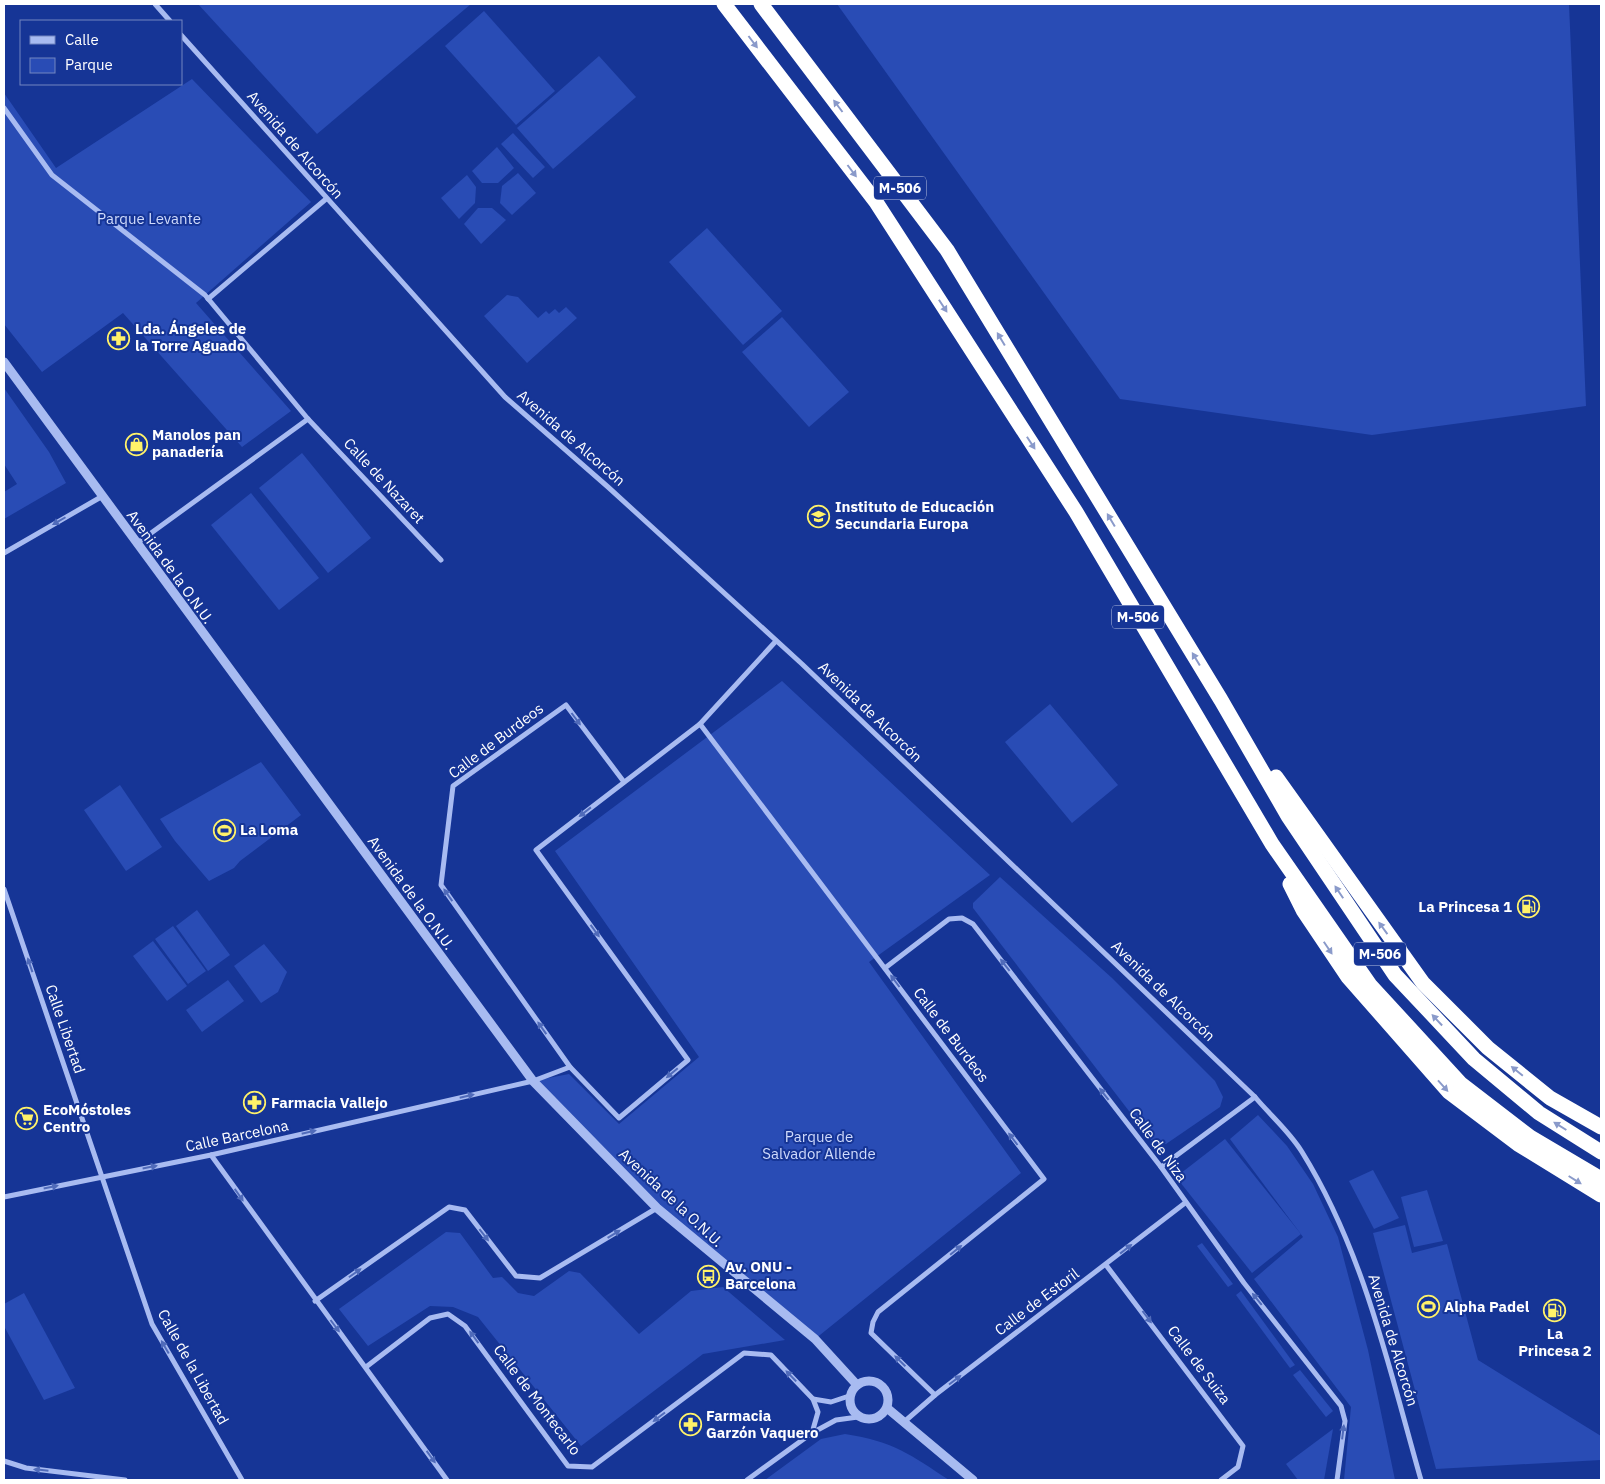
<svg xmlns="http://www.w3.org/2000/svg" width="1605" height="1484" font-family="'IBM Plex Sans',sans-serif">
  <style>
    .green { fill: #294cb5 }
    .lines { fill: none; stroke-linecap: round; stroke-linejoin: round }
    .minor { stroke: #a8bbf1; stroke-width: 5 }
    .tertiary { stroke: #a8bbf1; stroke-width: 9 }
    .motorway { stroke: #fff; stroke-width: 15 }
    .oneway { fill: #8a9aca }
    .oneway2 { fill: #506bba }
    .labels { text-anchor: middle; stroke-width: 4; stroke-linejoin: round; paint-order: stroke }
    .shield { fill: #163596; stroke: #b9c2e0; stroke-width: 1 }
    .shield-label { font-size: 14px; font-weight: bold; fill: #fff }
    .street-label { font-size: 15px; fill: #fff; stroke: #163596 }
    .park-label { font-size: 15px; fill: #d0dbfc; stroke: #163596 }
    .poi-label { font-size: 15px; font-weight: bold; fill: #fff; stroke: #163596; text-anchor: start }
  </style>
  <rect width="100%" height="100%" fill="#163596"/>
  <g class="green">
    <polygon points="198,4 471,4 317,134"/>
    <polygon points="837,4 1569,4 1586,406 1372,435 1120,399"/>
    <polygon points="484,11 555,91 516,125 445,46"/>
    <polygon points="599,56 636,97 553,169 517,128"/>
    <polygon points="192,79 311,202 196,303 291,411 242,447 123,313 42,372 4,324 4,93 56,168"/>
    <polygon points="513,133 545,167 533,178 501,144"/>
    <polygon points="497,147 514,168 498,183 482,183 472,171"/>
    <polygon points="518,173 536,193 512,215 500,203 502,186"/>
    <polygon points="467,175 476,187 475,203 459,219 441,198"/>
    <polygon points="478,208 492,208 506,220 481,244 464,224"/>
    <polygon points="707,228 782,311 743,345 669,262"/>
    <polygon points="507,295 518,297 538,318 546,311 549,314 555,309 559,313 566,307 577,318 527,363 484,316"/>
    <polygon points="782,317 849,392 809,427 742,352"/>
    <polygon points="4,388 49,452 66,483 4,519 4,492 17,484 4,464"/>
    <polygon points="302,453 371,538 328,573 259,488"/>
    <polygon points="251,493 319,578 279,610 211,525"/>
    <polygon points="782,681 990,875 869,962 1021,1173 815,1339 614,1166 533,1081 569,1074 619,1124 699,1057 555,851"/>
    <polygon points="1050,704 1118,785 1072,823 1005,742"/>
    <polygon points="261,762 301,815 240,861 234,868 209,881 175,841 160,819"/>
    <polygon points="120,785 162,847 126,871 84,810"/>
    <polygon points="1000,877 1112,978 1215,1081 1223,1097 1220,1107 1166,1144 1152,1141 973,908 973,903"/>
    <polygon points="197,910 230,955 208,971 176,926"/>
    <polygon points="173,926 206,971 188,984 155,939"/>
    <polygon points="153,941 187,986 167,1001 133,956"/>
    <polygon points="264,944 287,972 278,992 261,1003 234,966"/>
    <polygon points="228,980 244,1001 202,1032 186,1010"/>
    <polygon points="1258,1115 1287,1146 1313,1184 1338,1237 1368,1350 1395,1480 1344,1480 1351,1407 1254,1279 1303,1237 1230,1139"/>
    <polygon points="1225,1139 1301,1234 1252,1273 1176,1177"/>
    <polygon points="1373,1170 1399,1218 1374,1229 1349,1181"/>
    <polygon points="1427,1190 1443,1241 1414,1247 1401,1197"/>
    <polygon points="1405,1225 1412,1253 1447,1244 1478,1360 1601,1436 1601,1460 1436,1469 1373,1233"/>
    <polygon points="446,1232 460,1233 493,1278 502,1277 518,1293 534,1296 569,1271 580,1273 639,1334 691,1291 723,1287 785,1340 703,1354 581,1446 478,1317 453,1307 430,1306 368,1346 339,1309"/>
    <polygon points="1202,1243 1233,1284 1228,1287 1197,1246"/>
    <polygon points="1241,1291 1295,1365 1290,1368 1236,1295"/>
    <polygon points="24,1293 75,1388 44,1400 4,1326 4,1304"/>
    <polygon points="1300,1370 1333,1411 1326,1417 1293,1375"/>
    <polygon points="1333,1429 1324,1480 1298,1480 1286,1464"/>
    <path d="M845,1434C893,1441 911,1455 949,1480H765L821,1439Z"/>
  </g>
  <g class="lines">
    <g class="minor">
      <polyline points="155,4 170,21"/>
      <path d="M181,35L505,397L608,487L802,664L1255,1097C1270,1115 1290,1132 1302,1152C1364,1252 1389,1368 1421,1480"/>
      <polyline points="4,108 52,175 205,295 308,419 441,560"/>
      <polyline points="208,299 326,199"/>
      <polyline points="136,544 308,419"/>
      <polyline points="4,553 101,497"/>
      <polyline points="700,724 776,641"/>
      <polyline points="624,782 566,705 453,786 441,885 570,1067 619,1118 688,1060 536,850 700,724 1044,1179 878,1312 873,1322 871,1333 935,1395"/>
      <polyline points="4,889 152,1324 242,1480"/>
      <polyline points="885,968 949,919 962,918 973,924 1161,1167 1244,1283 1341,1406 1345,1421 1337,1480"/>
      <polyline points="211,1155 447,1480"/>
      <polyline points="1161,1167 1255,1097"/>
      <polyline points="4,1197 211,1155 533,1081 570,1067"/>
      <polyline points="1106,1265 1243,1446 1238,1467 1221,1480"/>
      <polyline points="315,1301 449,1207 465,1210 516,1276 540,1278 657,1208"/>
      <polyline points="366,1367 430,1318 448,1314 465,1326 568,1466 592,1467 744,1353 771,1355 813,1399 818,1412 812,1433"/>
      <polyline points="813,1399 831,1402 849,1396"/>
      <polyline points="904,1422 935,1395 1185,1203"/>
      <polyline points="4,1461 26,1468 125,1480"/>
      <polyline points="747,1480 812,1433 836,1420 858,1417"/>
    </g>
    <g class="tertiary">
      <polyline points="4,362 533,1081 657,1208 815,1339 857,1385"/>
      <circle cx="869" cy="1400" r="19"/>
      <polyline points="887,1408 973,1480"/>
    </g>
    <g class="motorway">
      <polyline points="724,4 876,202 1076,512 1272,844 1370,985 1461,1084 1530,1137 1601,1179"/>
      <polyline points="761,4 947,250 1221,700 1288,816 1395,975 1474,1059 1539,1113 1601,1152"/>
      <polyline points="1276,777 1423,983 1488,1048 1550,1098 1601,1127"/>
      <polyline points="1290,884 1303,910 1348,977 1449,1092 1518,1144 1601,1195"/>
    </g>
  </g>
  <defs><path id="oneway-solid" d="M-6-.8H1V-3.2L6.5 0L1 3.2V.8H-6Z" transform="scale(1.25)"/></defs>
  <g class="oneway">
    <use href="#oneway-solid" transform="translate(753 42) rotate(53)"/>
    <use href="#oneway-solid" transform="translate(838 106) rotate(-127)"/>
    <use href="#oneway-solid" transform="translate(852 171) rotate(53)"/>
    <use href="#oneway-solid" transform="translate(943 306) rotate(57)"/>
    <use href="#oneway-solid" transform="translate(1001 339) rotate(-121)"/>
    <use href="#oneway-solid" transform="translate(1031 443) rotate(57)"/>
    <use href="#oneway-solid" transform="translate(1111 520) rotate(-121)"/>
    <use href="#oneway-solid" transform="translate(1196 659) rotate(-121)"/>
    <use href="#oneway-solid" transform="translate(1339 892) rotate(-124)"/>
    <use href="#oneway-solid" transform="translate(1383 928) rotate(-126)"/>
    <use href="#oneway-solid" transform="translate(1328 948) rotate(56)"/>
    <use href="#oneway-solid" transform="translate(1437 1020) rotate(-133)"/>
    <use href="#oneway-solid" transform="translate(1517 1071) rotate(-141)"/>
    <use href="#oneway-solid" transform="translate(1443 1086) rotate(48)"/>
    <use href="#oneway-solid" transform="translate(1560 1126) rotate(-148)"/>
    <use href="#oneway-solid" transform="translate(1575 1180) rotate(32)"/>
  </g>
  <g class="oneway2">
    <use href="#oneway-solid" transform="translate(59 521) rotate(150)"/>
    <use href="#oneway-solid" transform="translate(576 719) rotate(53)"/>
    <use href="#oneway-solid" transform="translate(585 812) rotate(142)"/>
    <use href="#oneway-solid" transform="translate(448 895) rotate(-125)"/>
    <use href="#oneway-solid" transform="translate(595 931) rotate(54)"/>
    <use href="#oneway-solid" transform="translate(30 965) rotate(-109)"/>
    <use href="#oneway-solid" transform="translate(1005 965) rotate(-128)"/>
    <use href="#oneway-solid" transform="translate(895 981) rotate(-127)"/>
    <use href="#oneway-solid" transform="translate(542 1028) rotate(-125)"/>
    <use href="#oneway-solid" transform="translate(672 1073) rotate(140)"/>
    <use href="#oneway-solid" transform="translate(1104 1094) rotate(-128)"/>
    <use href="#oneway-solid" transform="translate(467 1096) rotate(-13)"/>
    <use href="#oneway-solid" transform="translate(309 1132) rotate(-13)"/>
    <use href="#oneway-solid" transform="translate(1013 1139) rotate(-127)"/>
    <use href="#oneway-solid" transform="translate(150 1167) rotate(-11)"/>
    <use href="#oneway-solid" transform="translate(51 1187) rotate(-12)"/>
    <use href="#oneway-solid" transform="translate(239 1195) rotate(55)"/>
    <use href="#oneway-solid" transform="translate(614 1234) rotate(-31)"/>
    <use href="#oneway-solid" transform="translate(484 1235) rotate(52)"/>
    <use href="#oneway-solid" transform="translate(1126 1249) rotate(-38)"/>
    <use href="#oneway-solid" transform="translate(956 1250) rotate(-39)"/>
    <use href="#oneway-solid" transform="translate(355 1273) rotate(-35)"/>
    <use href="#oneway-solid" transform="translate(1257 1299) rotate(-129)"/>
    <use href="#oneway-solid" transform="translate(1147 1317) rotate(53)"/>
    <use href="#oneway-solid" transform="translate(335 1326) rotate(53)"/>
    <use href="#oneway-solid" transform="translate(474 1337) rotate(-126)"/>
    <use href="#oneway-solid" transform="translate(165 1347) rotate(-120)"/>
    <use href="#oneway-solid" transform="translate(900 1361) rotate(-136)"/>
    <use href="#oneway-solid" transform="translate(791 1376) rotate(-134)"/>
    <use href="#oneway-solid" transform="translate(955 1380) rotate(-37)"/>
    <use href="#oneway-solid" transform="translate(659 1417) rotate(143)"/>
    <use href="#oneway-solid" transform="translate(1343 1432) rotate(-83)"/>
    <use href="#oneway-solid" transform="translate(431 1457) rotate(54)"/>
    <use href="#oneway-solid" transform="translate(41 1470) rotate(-174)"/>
  </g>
  <defs>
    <symbol id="pharmacy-ring" viewBox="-11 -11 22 22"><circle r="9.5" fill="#163596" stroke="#fff269" stroke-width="1.5"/><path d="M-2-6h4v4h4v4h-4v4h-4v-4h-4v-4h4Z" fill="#fff269"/></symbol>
    <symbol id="shop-ring" viewBox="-11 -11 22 22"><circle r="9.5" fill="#163596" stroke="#fff269" stroke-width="1.5"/><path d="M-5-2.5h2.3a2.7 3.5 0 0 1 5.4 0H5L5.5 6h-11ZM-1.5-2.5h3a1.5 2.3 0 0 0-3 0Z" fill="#fff269"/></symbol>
    <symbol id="school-ring" viewBox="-11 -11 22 22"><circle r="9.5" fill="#163596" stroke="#fff269" stroke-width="1.5"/><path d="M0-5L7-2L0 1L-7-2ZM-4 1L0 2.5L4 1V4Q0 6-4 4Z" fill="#fff269"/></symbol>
    <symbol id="stadium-ring" viewBox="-11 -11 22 22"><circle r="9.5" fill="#163596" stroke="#fff269" stroke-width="1.5"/><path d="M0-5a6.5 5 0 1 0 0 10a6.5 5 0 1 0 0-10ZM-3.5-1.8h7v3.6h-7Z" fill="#fff269"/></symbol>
    <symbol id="fuel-ring" viewBox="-11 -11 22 22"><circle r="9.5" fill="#163596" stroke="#fff269" stroke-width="1.5"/><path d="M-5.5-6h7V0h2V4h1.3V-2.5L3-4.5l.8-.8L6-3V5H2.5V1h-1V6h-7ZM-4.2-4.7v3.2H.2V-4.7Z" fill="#fff269"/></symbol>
    <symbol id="supermarket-ring" viewBox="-11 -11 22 22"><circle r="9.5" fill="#163596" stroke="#fff269" stroke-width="1.5"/><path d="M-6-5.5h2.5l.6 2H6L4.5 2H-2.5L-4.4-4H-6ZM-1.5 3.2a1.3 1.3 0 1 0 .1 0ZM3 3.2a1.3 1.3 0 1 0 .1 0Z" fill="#fff269"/></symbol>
    <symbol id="bus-ring" viewBox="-11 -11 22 22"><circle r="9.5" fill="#163596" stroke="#fff269" stroke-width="1.5"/><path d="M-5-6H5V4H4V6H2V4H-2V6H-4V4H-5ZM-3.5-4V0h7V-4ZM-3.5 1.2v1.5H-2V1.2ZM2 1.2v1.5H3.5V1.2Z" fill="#fff269"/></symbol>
  </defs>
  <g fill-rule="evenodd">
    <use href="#pharmacy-ring" x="106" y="326" width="25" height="25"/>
    <use href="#shop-ring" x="124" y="432" width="25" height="25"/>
    <use href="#school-ring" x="806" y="504" width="25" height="25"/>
    <use href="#stadium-ring" x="212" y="818" width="25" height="25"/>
    <use href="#fuel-ring" x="1516" y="894" width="25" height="25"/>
    <use href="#pharmacy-ring" x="242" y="1090" width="25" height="25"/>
    <use href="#supermarket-ring" x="14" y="1106" width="25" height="25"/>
    <use href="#bus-ring" x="696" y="1264" width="25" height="25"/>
    <use href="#stadium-ring" x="1416" y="1294" width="25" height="25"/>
    <use href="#fuel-ring" x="1542" y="1298" width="25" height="25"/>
    <use href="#pharmacy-ring" x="678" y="1412" width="25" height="25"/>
  </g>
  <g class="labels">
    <g class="shield">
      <rect x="874" y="176.5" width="52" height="23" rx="4"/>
      <rect x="1112" y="605.5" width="52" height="23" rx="4"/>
      <rect x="1354" y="942.5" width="52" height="23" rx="4"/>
    </g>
    <g class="shield-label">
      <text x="900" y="193">M-506</text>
      <text x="1138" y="622">M-506</text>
      <text x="1380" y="959">M-506</text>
    </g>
    <g class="street-label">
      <text transform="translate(295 145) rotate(49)" y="5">Avenida de Alcorcón</text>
      <text transform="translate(571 438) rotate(41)" y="5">Avenida de Alcorcón</text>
      <text transform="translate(384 481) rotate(47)" y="5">Calle de Nazaret</text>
      <text transform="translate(170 567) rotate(54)" y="5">Avenida de la O.N.U.</text>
      <text transform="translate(870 712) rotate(44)" y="5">Avenida de Alcorcón</text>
      <text transform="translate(496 741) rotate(-37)" y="5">Calle de Burdeos</text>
      <text transform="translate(411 893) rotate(54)" y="5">Avenida de la O.N.U.</text>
      <text transform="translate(1163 991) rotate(44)" y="5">Avenida de Alcorcón</text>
      <text transform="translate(65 1029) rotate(71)" y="5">Calle Libertad</text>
      <text transform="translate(951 1035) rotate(53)" y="5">Calle de Burdeos</text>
      <text transform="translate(237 1136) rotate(-12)" y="5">Calle Barcelona</text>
      <text transform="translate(1158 1145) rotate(54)" y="5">Calle de Niza</text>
      <text transform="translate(671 1198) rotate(43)" y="5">Avenida de la O.N.U.</text>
      <text transform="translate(1037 1302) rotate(-37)" y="5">Calle de Estoril</text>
      <text transform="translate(1393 1340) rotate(73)" y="5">Avenida de Alcorcón</text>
      <text transform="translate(1199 1365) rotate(53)" y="5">Calle de Suiza</text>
      <text transform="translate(193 1367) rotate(61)" y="5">Calle de la Libertad</text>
      <text transform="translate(537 1400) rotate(53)" y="5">Calle de Montecarlo</text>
    </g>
    <g class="park-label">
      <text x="149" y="224">Parque Levante</text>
      <text x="819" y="1142">Parque de<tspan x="819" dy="17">Salvador Allende</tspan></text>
    </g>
    <g class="poi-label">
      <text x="135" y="334">Lda. Ángeles de<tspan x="135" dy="17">la Torre Aguado</tspan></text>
      <text x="152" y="440">Manolos pan<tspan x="152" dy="17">panadería</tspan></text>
      <text x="835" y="512">Instituto de Educación<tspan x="835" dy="17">Secundaria Europa</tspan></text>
      <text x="240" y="835">La Loma</text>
      <text x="1512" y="912" text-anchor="end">La Princesa 1</text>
      <text x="271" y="1108">Farmacia Vallejo</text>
      <text x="43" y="1115">EcoMóstoles<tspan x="43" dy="17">Centro</tspan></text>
      <text x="725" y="1272">Av. ONU -<tspan x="725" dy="17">Barcelona</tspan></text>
      <text x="1444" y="1312">Alpha Padel</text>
      <text x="1555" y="1339" text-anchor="middle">La<tspan x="1555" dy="17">Princesa 2</tspan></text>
      <text x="706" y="1421">Farmacia<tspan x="706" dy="17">Garzón Vaquero</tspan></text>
    </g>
  </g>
  <rect width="1605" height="1484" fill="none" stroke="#ffffff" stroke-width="10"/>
  <rect x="20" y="20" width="162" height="65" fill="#163596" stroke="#7386c0"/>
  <rect x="30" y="36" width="25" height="8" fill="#a8bbf1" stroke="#7386c0"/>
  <text x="65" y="45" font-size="15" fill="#ffffff">Calle</text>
  <rect x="30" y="58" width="25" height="15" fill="#294cb5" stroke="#7386c0"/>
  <text x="65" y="70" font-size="15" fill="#ffffff">Parque</text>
</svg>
